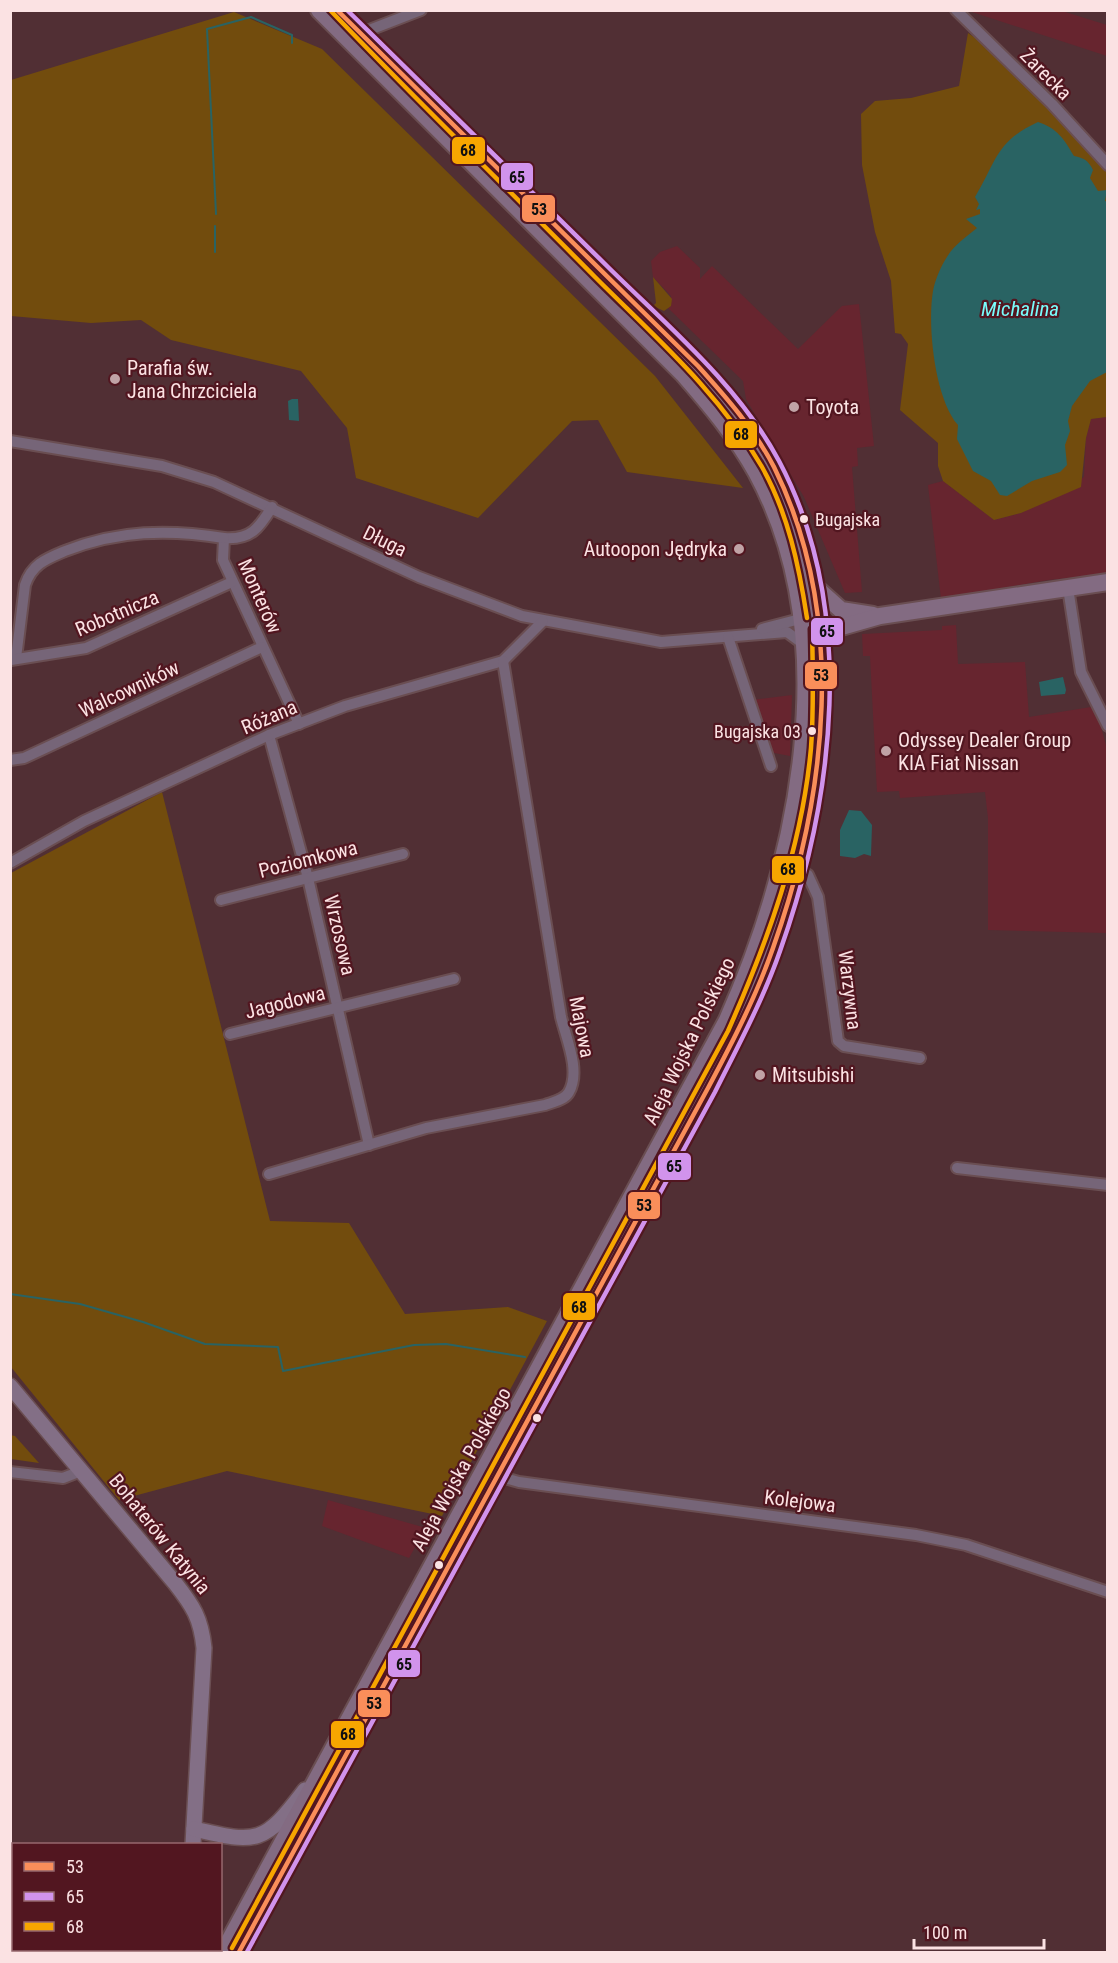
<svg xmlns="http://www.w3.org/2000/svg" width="1118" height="1963" font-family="'Roboto Condensed',sans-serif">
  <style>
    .built { fill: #67252f }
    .green { fill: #724c0d }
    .water { fill: #296363 }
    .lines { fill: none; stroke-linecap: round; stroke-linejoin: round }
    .stream { stroke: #296363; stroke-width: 2 }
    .street-casing { stroke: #6a4e52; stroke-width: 14 }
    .secondary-casing { stroke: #6a4e52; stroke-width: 18 }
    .primary-casing { stroke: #6a4e52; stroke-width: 20 }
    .street { stroke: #766578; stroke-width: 10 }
    .secondary { stroke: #836f86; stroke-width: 15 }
    .primary { stroke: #836b82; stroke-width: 16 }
    .bus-1-casing { stroke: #521620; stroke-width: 9 }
    .bus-2-casing { stroke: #521620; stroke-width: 9 }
    .bus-3-casing { stroke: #521620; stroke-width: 9 }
    .bus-1 { stroke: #fa8e5a; stroke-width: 4.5 }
    .bus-2 { stroke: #d193ec; stroke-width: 4.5 }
    .bus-3 { stroke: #f7a600; stroke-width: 4.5 }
    .poi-dot { fill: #c0a3a6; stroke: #521620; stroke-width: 2 }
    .bus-dot { fill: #fbe2e3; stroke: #521620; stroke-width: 2 }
    .labels { text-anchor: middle; stroke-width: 4.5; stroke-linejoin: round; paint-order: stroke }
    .bus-label { font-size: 18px; fill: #fbe2e3; stroke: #521620; text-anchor: start }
    .street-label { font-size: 20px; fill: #fbe2e3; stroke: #521620 }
    .poi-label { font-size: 20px; fill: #fbe2e3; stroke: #521620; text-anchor: start }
    .water-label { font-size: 21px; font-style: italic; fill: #78fdfc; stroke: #521620 }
    .line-badge { stroke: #521620; stroke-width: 2 }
    .pale-badge-label { font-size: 16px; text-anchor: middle; font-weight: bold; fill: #111 }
  </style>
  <rect width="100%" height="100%" fill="#512f34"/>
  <g class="built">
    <polygon points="969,11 1062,11 1107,25 1107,56"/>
    <polygon points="677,246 700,268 700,279 712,266 798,349 842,306 859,304 874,446 857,448 858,466 852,467 862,592 845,593 804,497 746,399 743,381 668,308 671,296 653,277 651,261 660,252"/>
    <polygon points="1107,417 1107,574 1048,580 941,599 928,485 943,481 994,520 1021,513 1084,477 1086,438 1091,419"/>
    <polygon points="956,625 958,664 1025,662 1029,717 1091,707 1097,712 1107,749 1107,933 988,930 988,818 985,792 900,798 899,791 877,792 870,656 863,656 862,634 942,630 942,626"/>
    <polygon points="792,695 790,756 769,752 751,700"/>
    <polygon points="328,1500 426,1528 409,1558 322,1526"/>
  </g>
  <g class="green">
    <polygon points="234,12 322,49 655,376 743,488 627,472 598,420 572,421 478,518 356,478 347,428 301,371 171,340 141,320 91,323 11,316 11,80"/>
    <polygon points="968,33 989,47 1053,109 1107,168 1107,417 1091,419 1086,438 1081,487 1021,513 994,520 943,481 938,466 938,443 900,410 908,344 901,334 895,333 891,281 875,232 862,165 861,114 875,101 911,98 959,86"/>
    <polygon points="653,277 672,299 671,306 664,311 653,306 656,303"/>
    <polygon points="162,792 270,1221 349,1223 405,1314 508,1307 547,1321 442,1516 227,1471 119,1500 11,1367 11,873"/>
    <polygon points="10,1435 15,1436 39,1463 11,1459"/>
  </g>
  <g class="water">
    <path d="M1038,122C1057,128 1064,139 1074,156C1084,158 1088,160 1093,170L1090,178L1098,191L1107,190L1105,201L1108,202L1107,372L1090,381L1072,406L1068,421L1070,431L1065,445L1067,465L1060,472L1032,481L1007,496L1000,495L991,481L973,471L957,439L958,425C935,399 927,326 933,291C935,280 941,266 947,257C954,245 966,237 977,228L966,219L980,214V209L976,210L979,204L975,197C997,161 995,142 1038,122Z"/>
    <polygon points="292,399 298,399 299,421 289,420 288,401"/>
    <polygon points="1063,677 1066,690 1065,694 1041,696 1039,682"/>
    <polygon points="849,810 861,811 872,825 871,856 864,854 855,858 840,856 840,830"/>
  </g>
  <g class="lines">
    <g class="stream">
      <polyline points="216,214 207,29 251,17 292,35 292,43"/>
      <polyline points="215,226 215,252"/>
      <polyline points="10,1294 80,1304 143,1322 205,1344 278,1347 283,1371 414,1345 446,1344 525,1357"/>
    </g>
    <defs>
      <g id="street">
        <polyline points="956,10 1052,104 1108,165"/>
        <polyline points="359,34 421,10"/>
        <polyline points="10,441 162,466 214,482 419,577 522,616 661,642 787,632 802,643"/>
        <path d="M272,507C259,528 251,540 224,538L223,560L299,724"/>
        <polyline points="1068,588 1081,672 1108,726"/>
        <polyline points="762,629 800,619"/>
        <polyline points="728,637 771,766"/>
        <path d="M16,658L25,585C32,564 46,559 65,551C118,530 169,529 224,538"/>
        <polyline points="11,660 86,648 232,582"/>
        <polyline points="269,735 308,878 369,1145"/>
        <polyline points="10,760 24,758 262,647"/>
        <polyline points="10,863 84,821 269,735 345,706 503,661 543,621"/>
        <polyline points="797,869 808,875 818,897 838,1041 844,1046 920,1058"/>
        <polyline points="221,900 403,854"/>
        <polyline points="230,1034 454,979"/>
        <polyline points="957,1168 1108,1185"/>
        <path d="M269,1174L426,1128L545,1105C553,1102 565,1100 569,1092C581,1071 566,1038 561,1017L503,661"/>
        <polyline points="10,1472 63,1478 81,1471"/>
        <polyline points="494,1475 519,1482 916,1535 966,1545 1108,1592"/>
      </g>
      <g id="secondary">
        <path d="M10,1386L175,1583C193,1606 201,1618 204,1648L193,1844"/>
        <path d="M194,1829C258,1844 264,1844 305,1790"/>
        <polyline points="185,1952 185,1950"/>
      </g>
      <g id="primary">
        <polyline points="813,585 841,610 873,615"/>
        <polyline points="808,630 838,628 880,616 1108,582"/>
        <path d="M223,1952L727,1020C799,858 846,638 756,472C736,436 710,405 683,374L319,10"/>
        <path d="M239,1952L708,1088C732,1042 755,997 773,948C825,802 849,609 774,467C754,430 727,398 698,366L336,10"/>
      </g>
    </defs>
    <use href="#street" class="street-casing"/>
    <use href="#secondary" class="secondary-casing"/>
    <use href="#primary" class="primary-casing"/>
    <use href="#street" class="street"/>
    <use href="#secondary" class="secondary"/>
    <use href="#primary" class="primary"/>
    <defs>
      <path id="bus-1" d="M239,1952L708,1088C732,1043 756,997 773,948C827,796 848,616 774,467C755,430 726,397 698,366L337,10"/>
      <path id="bus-2" d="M247,1952L715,1092C738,1046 763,1000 780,951C834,799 858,610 779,461C739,386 670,328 609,268C522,182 435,96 347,10"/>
      <g id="bus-3">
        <path d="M330,10C417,101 507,188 595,277C655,337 719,392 762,467C788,513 799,566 807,618"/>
        <path d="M232,1948L728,1031C768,941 802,847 811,748C814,708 813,669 812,629"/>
      </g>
    </defs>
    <use href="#bus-1" class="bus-1-casing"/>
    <use href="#bus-2" class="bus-2-casing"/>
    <use href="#bus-3" class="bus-3-casing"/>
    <use href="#bus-1" class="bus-1"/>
    <use href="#bus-2" class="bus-2"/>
    <use href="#bus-3" class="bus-3"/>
  </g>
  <g class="poi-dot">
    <circle cx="115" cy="379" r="6"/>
    <circle cx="794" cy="407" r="6"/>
    <circle cx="739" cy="549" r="6"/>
    <circle cx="886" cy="751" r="6"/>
    <circle cx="760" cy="1075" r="6"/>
  </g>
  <g class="bus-dot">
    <circle cx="804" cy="519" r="5"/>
    <circle cx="812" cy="731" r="5"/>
    <circle cx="537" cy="1418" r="5"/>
    <circle cx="439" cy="1565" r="5"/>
  </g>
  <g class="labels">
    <g class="bus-label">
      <text x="815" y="526">Bugajska</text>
      <text x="801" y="738" text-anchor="end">Bugajska 03</text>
    </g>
    <g class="street-label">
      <text transform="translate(1046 74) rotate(45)" y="7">Żarecka</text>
      <text transform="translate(385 541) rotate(26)" y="7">Długa</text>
      <text transform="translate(260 596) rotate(66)" y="7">Monterów</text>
      <text transform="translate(117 613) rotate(-23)" y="7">Robotnicza</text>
      <text transform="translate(129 689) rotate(-25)" y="7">Walcowników</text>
      <text transform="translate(269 717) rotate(-23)" y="7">Różana</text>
      <text transform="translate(308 859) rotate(-14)" y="7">Poziomkowa</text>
      <text transform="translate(340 935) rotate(77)" y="7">Wrzosowa</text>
      <text transform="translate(850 990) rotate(83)" y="7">Warzywna</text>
      <text transform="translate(285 1002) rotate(-14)" y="7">Jagodowa</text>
      <text transform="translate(582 1027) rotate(79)" y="7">Majowa</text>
      <text transform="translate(689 1041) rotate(-64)" y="7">Aleja Wojska Polskiego</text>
      <text transform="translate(461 1469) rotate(-61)" y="7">Aleja Wojska Polskiego</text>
      <text transform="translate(800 1501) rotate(7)" y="7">Kolejowa</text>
      <text transform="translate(160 1534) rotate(51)" y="7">Bohaterów Katynia</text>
    </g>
    <g class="poi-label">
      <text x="127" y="375">Parafia św.<tspan x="127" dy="23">Jana Chrzciciela</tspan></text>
      <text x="806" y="414">Toyota</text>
      <text x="727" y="556" text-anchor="end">Autoopon Jędryka</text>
      <text x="898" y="747">Odyssey Dealer Group<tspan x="898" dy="23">KIA Fiat Nissan</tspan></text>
      <text x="772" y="1082">Mitsubishi</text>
    </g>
    <g class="water-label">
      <text x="1020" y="316">Michalina</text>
    </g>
  </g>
  <g class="line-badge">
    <rect x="451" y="136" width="35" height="29" rx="6" fill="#f7a600"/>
    <rect x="500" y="162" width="34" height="29" rx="6" fill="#d193ec"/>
    <rect x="521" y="194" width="35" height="29" rx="6" fill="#fa8e5a"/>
    <rect x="724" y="420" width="34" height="29" rx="6" fill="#f7a600"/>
    <rect x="810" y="617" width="34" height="29" rx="6" fill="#d193ec"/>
    <rect x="804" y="661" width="34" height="29" rx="6" fill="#fa8e5a"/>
    <rect x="771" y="855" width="34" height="29" rx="6" fill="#f7a600"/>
    <rect x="657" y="1152" width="35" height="29" rx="6" fill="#d193ec"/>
    <rect x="627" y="1191" width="34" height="29" rx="6" fill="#fa8e5a"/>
    <rect x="562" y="1292" width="34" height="29" rx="6" fill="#f7a600"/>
    <rect x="387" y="1649" width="34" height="29" rx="6" fill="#d193ec"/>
    <rect x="357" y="1689" width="34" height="29" rx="6" fill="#fa8e5a"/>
    <rect x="330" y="1720" width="35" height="29" rx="6" fill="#f7a600"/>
  </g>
  <g class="pale-badge-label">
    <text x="468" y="156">68</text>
    <text x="517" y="183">65</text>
    <text x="539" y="215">53</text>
    <text x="741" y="440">68</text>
    <text x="827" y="637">65</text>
    <text x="821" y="681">53</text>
    <text x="788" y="875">68</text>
    <text x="674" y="1172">65</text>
    <text x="644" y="1211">53</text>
    <text x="579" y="1313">68</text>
    <text x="404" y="1670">65</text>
    <text x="374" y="1709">53</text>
    <text x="348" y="1740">68</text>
  </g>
  <rect width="1118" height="1963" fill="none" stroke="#fbe2e3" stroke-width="24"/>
  <rect x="12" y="1843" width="210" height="108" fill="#521620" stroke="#96686e" stroke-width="1.5"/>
  <rect x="24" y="1862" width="30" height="9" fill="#fa8e5a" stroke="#96686e" stroke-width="1.5"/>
  <text x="66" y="1873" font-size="18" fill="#fbe2e3">53</text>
  <rect x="24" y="1892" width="30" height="9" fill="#d193ec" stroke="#96686e" stroke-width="1.5"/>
  <text x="66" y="1903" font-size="18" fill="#fbe2e3">65</text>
  <rect x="24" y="1922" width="30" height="9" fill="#f7a600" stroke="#96686e" stroke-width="1.5"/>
  <text x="66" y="1933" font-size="18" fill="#fbe2e3">68</text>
  <path d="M914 1939v9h130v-9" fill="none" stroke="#fbe2e3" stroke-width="3"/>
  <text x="923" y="1939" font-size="18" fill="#fbe2e3" stroke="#521620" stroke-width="4.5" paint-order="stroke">100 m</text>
</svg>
